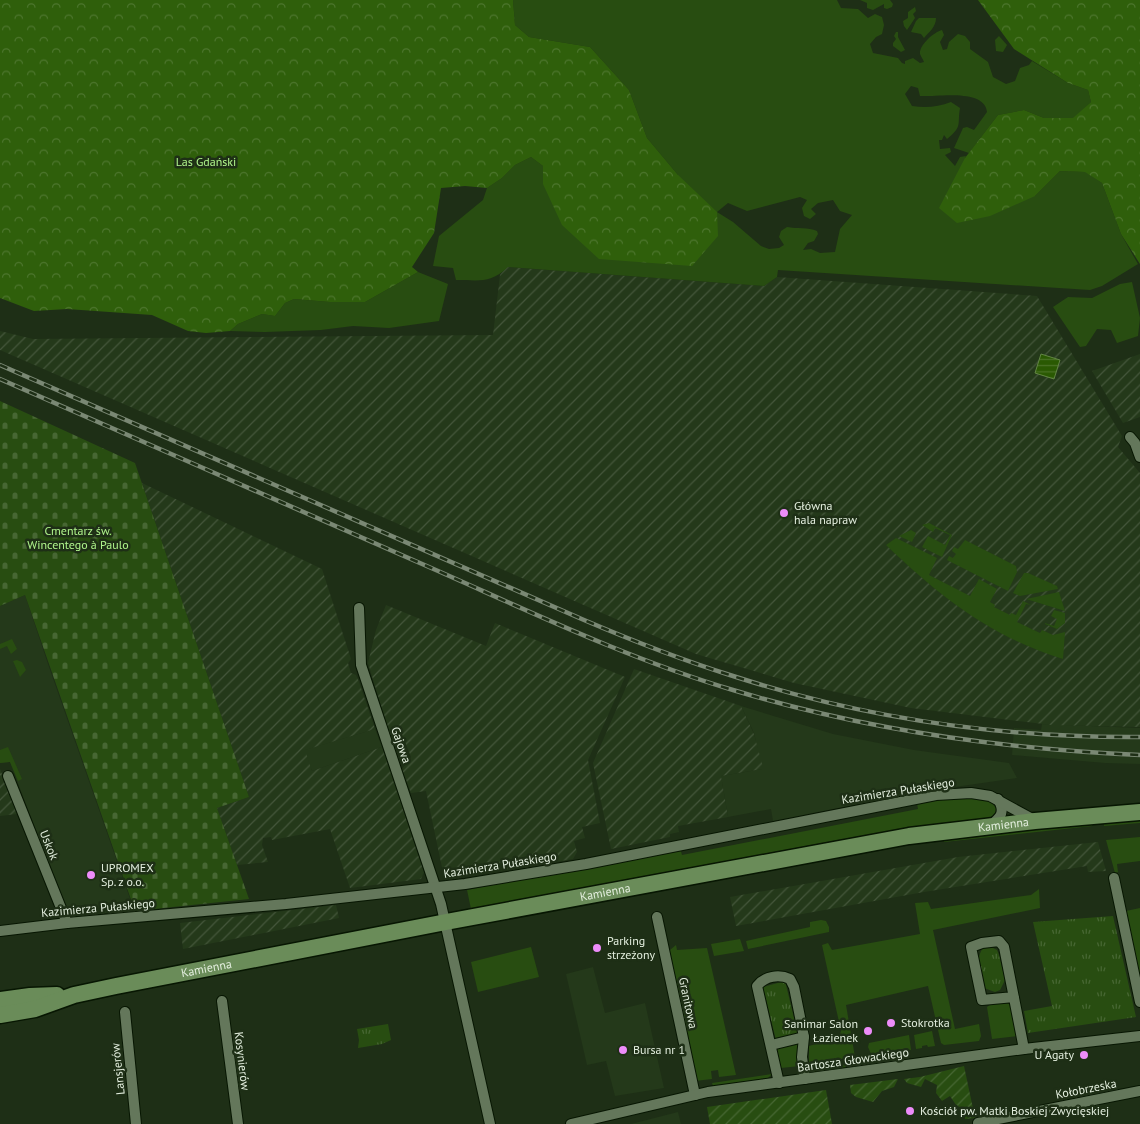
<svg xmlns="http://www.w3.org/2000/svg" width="1140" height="1124" font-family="'PT Sans',sans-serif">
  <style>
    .built { fill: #24391a }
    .industrial { fill: url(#industrial-furrows) }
    .grass { fill: #284d11; fill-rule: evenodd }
    .forest { fill: url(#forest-crowns) }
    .cemetery { fill: url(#cemetery-stones) }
    .park { fill: url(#park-tufts) }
    .garden { fill: url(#garden-furrows) }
    .water { fill: url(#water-rules); stroke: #628644 }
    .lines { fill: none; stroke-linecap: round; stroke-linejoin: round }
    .street-casing { stroke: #071602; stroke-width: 12 }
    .primary-casing { stroke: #071602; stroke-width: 19 }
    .street { stroke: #64775b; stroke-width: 10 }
    .primary { stroke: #6a8c59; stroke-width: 16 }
    .rail-casing { stroke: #7a8874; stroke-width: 4.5 }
    .rail { stroke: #1e2f16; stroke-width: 2.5; stroke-dasharray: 8; stroke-linecap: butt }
    .poi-dot { fill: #ed8cf9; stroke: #1e2f16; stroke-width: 2 }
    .labels { text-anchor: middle; stroke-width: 5; stroke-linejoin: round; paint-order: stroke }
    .park-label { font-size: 12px; fill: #b0f58c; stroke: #1e2f16 }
    .poi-label { font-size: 12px; fill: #e3eede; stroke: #1e2f16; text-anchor: start }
    .street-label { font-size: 12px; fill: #e3eede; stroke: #1e2f16 }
  </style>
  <defs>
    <pattern id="industrial-furrows" width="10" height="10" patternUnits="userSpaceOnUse" patternTransform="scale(1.25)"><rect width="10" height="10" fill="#24391a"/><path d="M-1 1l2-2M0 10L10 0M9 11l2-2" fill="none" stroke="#44563b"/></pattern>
    <pattern id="forest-crowns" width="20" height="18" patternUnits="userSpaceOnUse" patternTransform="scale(1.25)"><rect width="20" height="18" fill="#2f5f0b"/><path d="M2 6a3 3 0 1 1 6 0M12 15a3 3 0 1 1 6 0" fill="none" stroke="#4d762e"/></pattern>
    <pattern id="cemetery-stones" width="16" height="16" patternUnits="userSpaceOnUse" patternTransform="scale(1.25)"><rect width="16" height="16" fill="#284d11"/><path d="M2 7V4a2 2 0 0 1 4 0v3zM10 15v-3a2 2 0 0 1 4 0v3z" fill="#476733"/></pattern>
    <pattern id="park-tufts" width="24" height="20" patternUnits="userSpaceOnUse" patternTransform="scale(1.25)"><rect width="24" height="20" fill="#284d11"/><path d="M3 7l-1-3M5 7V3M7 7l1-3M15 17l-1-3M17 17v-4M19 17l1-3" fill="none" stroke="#476733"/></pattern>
    <pattern id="garden-furrows" width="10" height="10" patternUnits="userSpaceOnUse" patternTransform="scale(1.25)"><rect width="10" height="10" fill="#284d11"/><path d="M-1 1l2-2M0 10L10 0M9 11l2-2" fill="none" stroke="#476733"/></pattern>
    <pattern id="water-rules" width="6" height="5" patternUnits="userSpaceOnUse" patternTransform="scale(1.25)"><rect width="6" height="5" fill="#2a5902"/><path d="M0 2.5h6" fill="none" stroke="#497126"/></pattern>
  </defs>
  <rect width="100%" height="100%" fill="#1e2f16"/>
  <g class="built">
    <polygon points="25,595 48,664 134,910 77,916 66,910 10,762 0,763 0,606"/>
    <polygon points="741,706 833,734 914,750 1009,763 1017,778 913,793 773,821 771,809 728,817 721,776 762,769 754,733"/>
    <polygon points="1042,724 1140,728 1140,764 1105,763 1012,755 1014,728 1041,730"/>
    <polygon points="375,729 382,747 312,771 304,750"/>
    <polygon points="593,967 605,1013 645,1003 664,1088 615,1096 606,1061 587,1065 566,974"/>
    <polygon points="678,1112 681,1124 631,1124"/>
  </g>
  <g class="industrial">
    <polygon points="507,267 764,286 777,277 1037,296 1122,436 1118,447 1140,473 1140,727 1052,725 911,708 794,683 696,654 0,350 0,331 33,339 493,335 500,275"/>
    <polygon points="1140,354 1140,417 1123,423 1092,371"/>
    <polygon points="142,483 322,569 351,659 348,663 351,673 356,675 359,682 375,729 305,750 312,771 382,747 424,872 421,879 350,888 330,829 272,840 271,837 263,838 262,845 268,862 237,865 217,808 249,797"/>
    <polygon points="386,605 486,646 495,623 625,677 588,760 600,823 582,827 585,838 574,841 577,852 573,859 451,879 444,877 426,791 411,793 402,769 411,757 404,739 396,733 389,732 368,663 376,630"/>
    <polygon points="634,669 741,706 754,734 763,767 762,769 721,776 728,817 678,826 679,832 670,834 670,837 611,849 593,763"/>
    <polygon points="0,769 17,814 0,816"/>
    <polygon points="1098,842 1106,871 1088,872 1087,866 924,892 736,926 730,897 958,857"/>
    <polygon points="336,905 339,918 183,949 180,923"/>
  </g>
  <g class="grass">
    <path d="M513,0H837L841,8L858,9L868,18L875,14L882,17L884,25L882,34L876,37L870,44L873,53L898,58L902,63L905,64V61L913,58L920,63L924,62C923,59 921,57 920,54C919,45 934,32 942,30L944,35L940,42L943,50L947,49L949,42L958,34L965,36L970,42V49L988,62L993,77L1006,84L1015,81L1020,68L1029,65L1032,61L1068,83L1088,90L1091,102L1073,119L1044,118L1024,110L998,115L969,153L954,148L963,128L967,127L974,130L987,112C985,88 936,97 920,96L918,88L911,86L905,94L912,106C926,108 938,107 951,102L960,108C957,125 963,126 947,139L944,135L942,140H939L940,149L950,148L951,152L945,155L955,166L960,157L966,156L965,158L1035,196L1060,171L1086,172L1102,183L1121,234L1138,264L1102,286L1090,290L778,270L777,277L764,286L508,267C490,284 479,280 456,280L453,268L433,266L439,236L483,200L487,188L502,178L515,165L531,157L543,166L678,175L647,138L629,90L590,47L529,37L515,25ZM800,197L807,200L802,208L804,216L810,219L816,214L811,209L818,203L833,200L840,211L852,215L840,229L835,252L820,253L811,249L803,250L808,243L814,241L818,234L817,231C808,227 797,229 787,227L781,231L779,237L784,245L779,248L769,249L761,246L733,222L717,212L728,203L747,211Z"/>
    <polygon points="860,0 890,0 893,4 892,7 887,9 884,8 884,4 873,10 867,8 867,3"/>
    <polygon points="915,7 916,11 913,14 915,18 907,30 904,26 903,21 908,18 908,12"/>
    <path d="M919,18H936C936,27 929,32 924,38L921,34L911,32L916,21Z"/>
    <polygon points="896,32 898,32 898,37 905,50 901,52 893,46 893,43 896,39 894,36"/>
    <polygon points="999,36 1007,45 1003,52 996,51 995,40"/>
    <polygon points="418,272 448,284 439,321 389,328 353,326 321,330 265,332 230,331 238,324 262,314 275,316 285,303 294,299 330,302 365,302"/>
    <polygon points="1132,282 1140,318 1138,336 1117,343 1111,330 1097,329 1086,346 1080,347 1053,307 1068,297 1092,298 1120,284"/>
    <polygon points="929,523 952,535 942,557 922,547 928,536 945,545 950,535 935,528 933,532 922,525"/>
    <polygon points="911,530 916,533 912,542 899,536"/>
    <path d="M896,538L937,558L929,575L970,596L979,579L997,589L990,602L995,605L994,607L1010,615L1011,613L1016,615L1023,601L1031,605L1026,604L1017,622L1040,633L1042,630L1053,635L1065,632L1063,659C991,637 939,596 886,545Z"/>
    <polygon points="965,540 1016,566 1017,572 1008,591 947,560 949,556 953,558 956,554 952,551 954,547 958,549"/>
    <polygon points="1024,573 1028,573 1057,586 1058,589 1020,596 1013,593"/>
    <polygon points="1059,592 1065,611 1026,599"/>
    <polygon points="1054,610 1065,613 1065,623 1057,629 1045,624 1045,623 1054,626 1057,619 1051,616"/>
    <polygon points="12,639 17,649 11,654 7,646 0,649 0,644"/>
    <polygon points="17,660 22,662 26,670 20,677 13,661"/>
    <polygon points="8,747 22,779 18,781 10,762 0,763 0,750"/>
    <polygon points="962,797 989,800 996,808 995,813 990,818 838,840 471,909 467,890 680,848 682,855 918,809 917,803"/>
    <polygon points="1140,820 1140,823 1104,826 1104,822"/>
    <polygon points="1092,823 1092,826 944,842 943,839"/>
    <polygon points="1140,837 1140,861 1117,864 1118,872 1115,873 1106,840"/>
    <polygon points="1039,889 1040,908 933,930 955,1029 979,1024 981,1036 979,1041 944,1045 941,1043 928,986 846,1005 855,1057 809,1064 809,1046 839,1037 841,1031 822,945 828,943 832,950 920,934 915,903 928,902 931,909 1031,895"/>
    <polygon points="1140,908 1140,976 1126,911"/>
    <polygon points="821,920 826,921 829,927 829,932 748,949 746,941 810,927 810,922"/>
    <polygon points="740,939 744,951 714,956 711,944"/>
    <polygon points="676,945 677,950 707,948 736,1075 719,1077 718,1070 711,1071 712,1079 695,1081 669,955 670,950"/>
    <polygon points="531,947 539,977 478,992 471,962"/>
    <polygon points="1008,1002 1013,1010 1018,1036 992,1039 987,1007 991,1004"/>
    <polygon points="932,1031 935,1046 928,1047 927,1045 922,1046 922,1048 916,1049 914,1035"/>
    <polygon points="909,1035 911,1050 904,1051 903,1049 894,1050 893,1053 872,1056 868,1047 869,1043"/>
    <polygon points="799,1043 798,1051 800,1066 781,1068 776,1047"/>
    <polygon points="850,1064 851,1067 814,1072 809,1069"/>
    <polygon points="772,1074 768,1078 713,1086 712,1083"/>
  </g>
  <g class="forest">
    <polygon points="0,0 513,0 515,25 529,37 590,47 629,90 647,138 678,175 717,212 718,236 692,266 599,259 562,225 543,184 543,166 531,157 515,165 502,178 487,188 465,186 441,188 434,233 412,267 418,272 365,302 330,302 294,299 285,303 275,316 262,314 238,324 230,331 206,333 188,331 152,315 67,309 34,311 0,298"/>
    <polygon points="978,0 1140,0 1140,264 1121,234 1102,183 1085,172 1060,171 1035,196 990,216 957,223 939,208 965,158 998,115 1024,110 1044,118 1073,118 1091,102 1088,90 1068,83 1014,49"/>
  </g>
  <polygon class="cemetery" points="0,401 135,463 249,797 217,808 249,899 135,911 25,595 0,606"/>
  <g class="park">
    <polygon points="1113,916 1136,1017 1028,1033 1024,1011 1052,1006 1033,922"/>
    <path d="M984,947H991L997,950L999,955L1005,980L1000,990L995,992L984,988C981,974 974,958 984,947Z"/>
    <polygon points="785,981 798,1034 776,1040 763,987"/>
    <polygon points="388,1024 391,1040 382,1044 358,1048 359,1040 357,1029"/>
  </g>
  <g class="garden">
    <polygon points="964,1066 975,1118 965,1119 965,1110 956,1105 950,1096 942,1101 936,1093 937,1085 925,1079 921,1087 907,1083 904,1079 920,1077"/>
    <polygon points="898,1079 894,1087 882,1091 873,1102 856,1097 851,1093 850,1085"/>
    <polygon points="826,1090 832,1124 710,1124 707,1107"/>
  </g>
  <polygon class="water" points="1041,354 1060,360 1054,379 1035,373"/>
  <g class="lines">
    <defs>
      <g id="street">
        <polyline points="1130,437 1135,443 1140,457"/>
        <polyline points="359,608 361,665 441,904 490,1124"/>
        <polyline points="8,776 67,923"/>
        <path d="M991,825C1002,816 1005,812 998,799"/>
        <polyline points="1114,878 1140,1002"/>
        <polyline points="657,917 695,1095"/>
        <polyline points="0,931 67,923 286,904 465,884 586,864 936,795 971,793 990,796 1034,820"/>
        <polyline points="1014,997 982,1000 971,947 982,943 999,941 1004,947 1024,1049"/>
        <polyline points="222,1001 238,1124"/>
        <polyline points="125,1012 136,1124"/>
        <polyline points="771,1045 804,1037"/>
        <path d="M779,1083L757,986C765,976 779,974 790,979L794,987L804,1037L802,1057L805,1079"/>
        <polyline points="978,1123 1140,1091"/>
        <polyline points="571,1124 708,1092 1024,1049 1140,1036"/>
      </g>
      <g id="primary">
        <polyline points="0,1000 30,996 57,995"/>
        <path id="s1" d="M0,1015L35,1009L74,995L116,986L446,922L909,836L1035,821L1140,812"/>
      </g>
    </defs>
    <use href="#street" class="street-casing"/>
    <use href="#primary" class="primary-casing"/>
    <use href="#street" class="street"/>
    <use href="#primary" class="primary"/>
    <defs>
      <g id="rail">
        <path d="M0,365L584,620C633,641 682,660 733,676C863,718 1003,738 1140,737"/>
        <path d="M0,379C143,442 286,504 429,567C529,611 628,659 733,690C865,730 1003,749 1140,755"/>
      </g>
    </defs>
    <use href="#rail" class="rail-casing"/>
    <use href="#rail" class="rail"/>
  </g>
  <g class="poi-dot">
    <circle cx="784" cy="513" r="5"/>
    <circle cx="91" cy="875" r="5"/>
    <circle cx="597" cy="948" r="5"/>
    <circle cx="891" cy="1023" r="5"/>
    <circle cx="868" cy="1031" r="5"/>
    <circle cx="623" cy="1050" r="5"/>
    <circle cx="1084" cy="1055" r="5"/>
    <circle cx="910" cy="1111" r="5"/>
  </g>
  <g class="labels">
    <g class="park-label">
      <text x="206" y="166">Las Gdański</text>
      <text x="78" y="535">Cmentarz św.<tspan x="78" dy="14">Wincentego à Paulo</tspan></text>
    </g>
    <g class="poi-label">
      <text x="794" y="510">Główna<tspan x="794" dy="14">hala napraw</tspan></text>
      <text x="101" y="872">UPROMEX<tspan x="101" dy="14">Sp. z o.o.</tspan></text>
      <text x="607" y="945">Parking<tspan x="607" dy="14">strzeżony</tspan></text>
      <text x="901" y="1027">Stokrotka</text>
      <text x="858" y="1028" text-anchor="end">Sanimar Salon<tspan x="858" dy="14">Łazienek</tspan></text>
      <text x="633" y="1054">Bursa nr 1</text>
      <text x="1074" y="1059" text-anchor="end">U Agaty</text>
      <text x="920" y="1115">Kościół pw. Matki Boskiej Zwycięskiej</text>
    </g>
    <g class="street-label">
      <text transform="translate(401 745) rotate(71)" y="4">Gajowa</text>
      <text transform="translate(898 791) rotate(-9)" y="4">Kazimierza Pułaskiego</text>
      <text dy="4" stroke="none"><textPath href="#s1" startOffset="1022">Kamienna</textPath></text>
      <text transform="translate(49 845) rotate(68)" y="4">Uskok</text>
      <text transform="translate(500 865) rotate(-9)" y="4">Kazimierza Pułaskiego</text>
      <text dy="4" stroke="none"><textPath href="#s1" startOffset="618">Kamienna</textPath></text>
      <text transform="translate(98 908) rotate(-5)" y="4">Kazimierza Pułaskiego</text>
      <text dy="4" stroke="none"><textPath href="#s1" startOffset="212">Kamienna</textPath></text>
      <text transform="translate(688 1003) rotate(78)" y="4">Granitowa</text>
      <text transform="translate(853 1060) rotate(-8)" y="4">Bartosza Głowackiego</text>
      <text transform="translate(242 1061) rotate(83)" y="4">Kosynierów</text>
      <text transform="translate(118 1069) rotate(-96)" y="4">Lansjerów</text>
      <text transform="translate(1086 1089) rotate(-11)" y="4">Kołobrzeska</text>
    </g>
  </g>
</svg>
